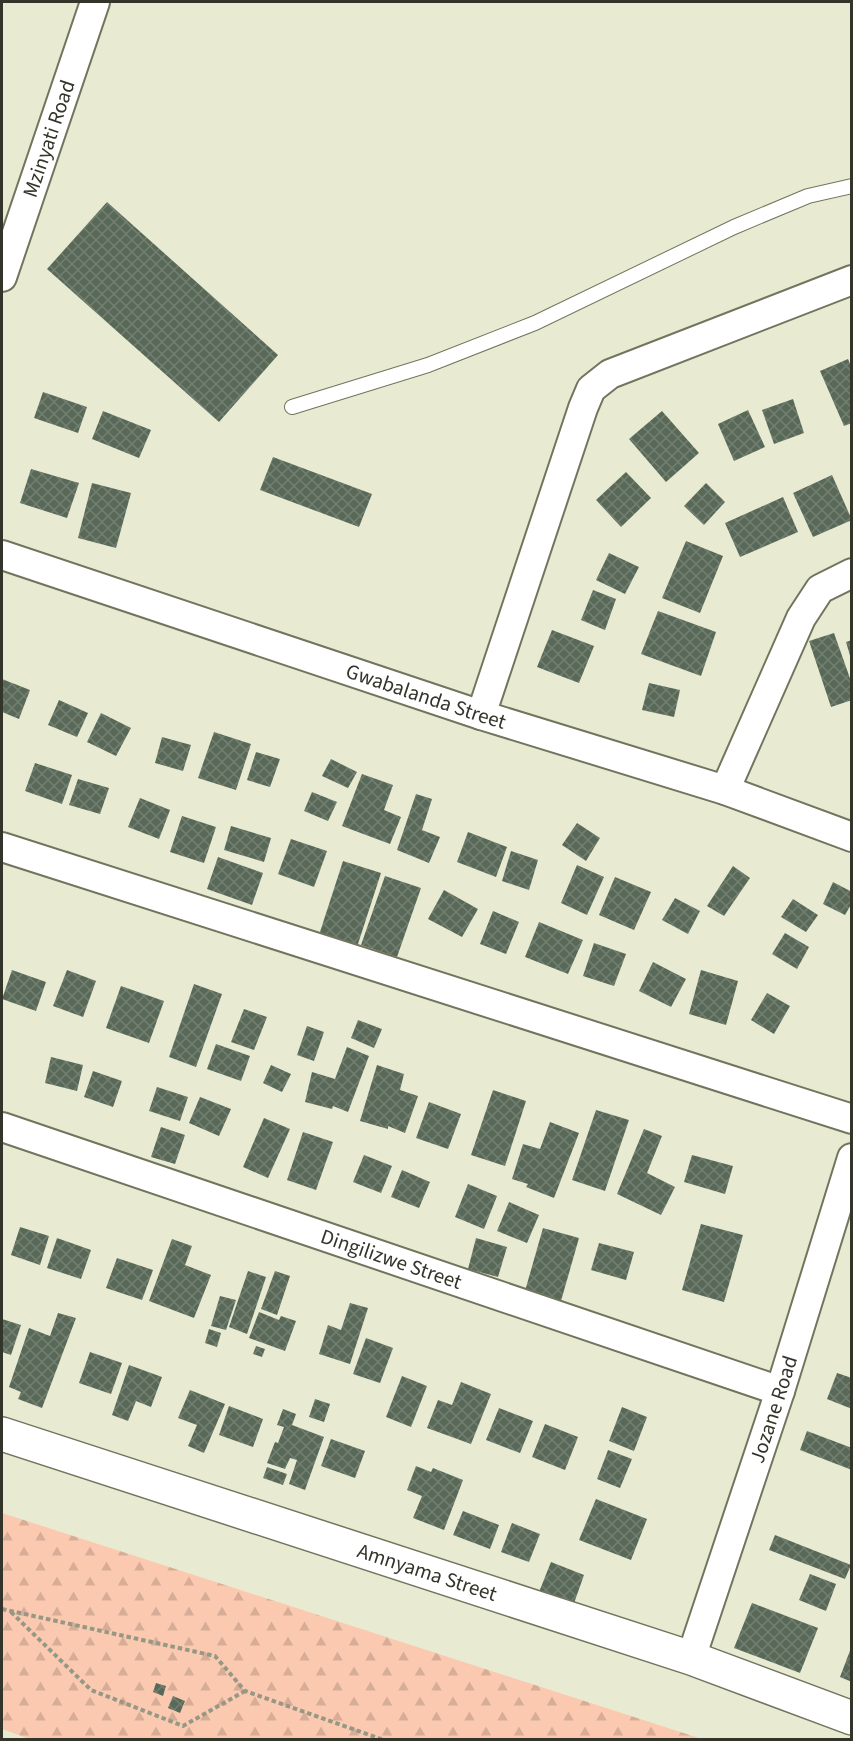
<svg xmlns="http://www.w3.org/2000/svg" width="853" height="1741" font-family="'Source Sans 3',sans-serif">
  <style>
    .forest { fill: url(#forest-firs) }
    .building { fill: url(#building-cross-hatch) }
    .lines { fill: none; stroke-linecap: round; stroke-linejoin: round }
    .service-casing { stroke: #72755e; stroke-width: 16 }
    .minor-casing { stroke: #72755e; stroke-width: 32 }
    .tertiary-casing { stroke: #72755e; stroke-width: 36 }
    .path { stroke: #969885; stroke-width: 4; stroke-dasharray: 4.5 3; stroke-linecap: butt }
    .service { stroke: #fff; stroke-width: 14 }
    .minor { stroke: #fff; stroke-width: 28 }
    .tertiary { stroke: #fff; stroke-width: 33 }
    .labels { text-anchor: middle; stroke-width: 6; stroke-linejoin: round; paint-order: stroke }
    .street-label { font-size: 21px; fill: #33342a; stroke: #fff }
  </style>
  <defs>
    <pattern id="forest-firs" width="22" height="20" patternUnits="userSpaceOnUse" patternTransform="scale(1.5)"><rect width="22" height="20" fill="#fbc9af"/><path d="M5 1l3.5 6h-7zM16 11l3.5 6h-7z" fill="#d8ad97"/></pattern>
    <pattern id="building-cross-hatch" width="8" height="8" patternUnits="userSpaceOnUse" patternTransform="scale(1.5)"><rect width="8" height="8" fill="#596958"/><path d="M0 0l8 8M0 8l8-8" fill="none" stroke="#737f72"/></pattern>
  </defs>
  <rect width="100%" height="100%" fill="#e8ebd1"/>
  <polygon class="forest" points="2,1513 702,1739 32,1740 2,1729"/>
  <g class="building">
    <polygon points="107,202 278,355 219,422 47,269"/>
    <polygon points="848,359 852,368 852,423 844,426 820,371"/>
    <polygon points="43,392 87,407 78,433 34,418"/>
    <polygon points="793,399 804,433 774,444 762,410"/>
    <polygon points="748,410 765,447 734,461 718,424"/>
    <polygon points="103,411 151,430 139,458 92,439"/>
    <polygon points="662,411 699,453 666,482 629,439"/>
    <polygon points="273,457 372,494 359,527 260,490"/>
    <polygon points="31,469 79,483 67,518 20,503"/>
    <polygon points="626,472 651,498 621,527 596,500"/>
    <polygon points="832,475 852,520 813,537 793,493"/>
    <polygon points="92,483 131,493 116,548 78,538"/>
    <polygon points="706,483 725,502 704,525 684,506"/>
    <polygon points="783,497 798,532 740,557 725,523"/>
    <polygon points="686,541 723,556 700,613 662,598"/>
    <polygon points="609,553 639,567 625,594 596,580"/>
    <polygon points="593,590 616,599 605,630 581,620"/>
    <polygon points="658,611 716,632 701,676 641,654"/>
    <polygon points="552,630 594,646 579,683 537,667"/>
    <polygon points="834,633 852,684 852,700 831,707 809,641"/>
    <polygon points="852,640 852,659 851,659 846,642"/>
    <polygon points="2,679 30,690 19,719 2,712"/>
    <polygon points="649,683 680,690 674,717 642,710"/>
    <polygon points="59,700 88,713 77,737 48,725"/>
    <polygon points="101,713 131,728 116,756 87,742"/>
    <polygon points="214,732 251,744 236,790 198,778"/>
    <polygon points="162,737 191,745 183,771 155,763"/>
    <polygon points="256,752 280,759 270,787 247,780"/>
    <polygon points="331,759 357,772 348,788 322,776"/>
    <polygon points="35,763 72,775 62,804 25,791"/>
    <polygon points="362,774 393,785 384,810 401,817 390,844 342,826"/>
    <polygon points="78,779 109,788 100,814 69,805"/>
    <polygon points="312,792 337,802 328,821 304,811"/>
    <polygon points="416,794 432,799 422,830 440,837 429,863 397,850"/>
    <polygon points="140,798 170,810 159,839 128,827"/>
    <polygon points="182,816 216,827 204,863 170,852"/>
    <polygon points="577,823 600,838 586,861 562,845"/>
    <polygon points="231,826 271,838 264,862 224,850"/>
    <polygon points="468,832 507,847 496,877 457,862"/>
    <polygon points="291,839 327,851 314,887 278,874"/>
    <polygon points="511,851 538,860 529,890 502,881"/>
    <polygon points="218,857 263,873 252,905 207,889"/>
    <polygon points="343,861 381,873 357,947 319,935"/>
    <polygon points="577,865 604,877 587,915 561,903"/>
    <polygon points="733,866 750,878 724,916 707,906"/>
    <polygon points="385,876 421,888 397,957 361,945"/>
    <polygon points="615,877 651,892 634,930 599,915"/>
    <polygon points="833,882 852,892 852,903 845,915 823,904"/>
    <polygon points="444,890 478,909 462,937 428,919"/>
    <polygon points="675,898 700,911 688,934 662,920"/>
    <polygon points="793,899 818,915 806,932 781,917"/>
    <polygon points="493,911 519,922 506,954 480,944"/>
    <polygon points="539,922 583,940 568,974 525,957"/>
    <polygon points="785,933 809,947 797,969 772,954"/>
    <polygon points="594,943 626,954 614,986 583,976"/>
    <polygon points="653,962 686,979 671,1007 639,991"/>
    <polygon points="12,970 46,982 36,1011 2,999"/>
    <polygon points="67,970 96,981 83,1017 53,1006"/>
    <polygon points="701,970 738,981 726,1025 689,1014"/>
    <polygon points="194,984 222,994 196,1067 169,1057"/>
    <polygon points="121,986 164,1001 149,1043 106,1028"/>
    <polygon points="767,993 790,1006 774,1034 751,1020"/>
    <polygon points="244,1009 267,1017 254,1050 231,1042"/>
    <polygon points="358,1020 382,1029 374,1048 351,1038"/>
    <polygon points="307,1026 324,1032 314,1061 297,1055"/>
    <polygon points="216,1044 250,1056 241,1081 207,1069"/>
    <polygon points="347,1047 369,1056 348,1112 333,1106 332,1109 305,1102 312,1072 335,1079"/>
    <polygon points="51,1057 83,1065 77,1091 45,1083"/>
    <polygon points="271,1065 291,1074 282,1092 263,1083"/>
    <polygon points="377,1065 404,1074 400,1090 418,1096 405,1133 388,1126 388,1129 360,1121"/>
    <polygon points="93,1071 122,1081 113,1107 84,1097"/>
    <polygon points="157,1087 188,1097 180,1121 149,1111"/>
    <polygon points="493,1090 526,1101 505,1166 471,1155"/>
    <polygon points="200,1097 231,1109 219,1136 189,1123"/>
    <polygon points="429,1102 461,1114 448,1149 416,1138"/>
    <polygon points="596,1110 629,1120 605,1191 572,1180"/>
    <polygon points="264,1118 290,1129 268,1178 243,1167"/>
    <polygon points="550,1122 579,1133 554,1198 526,1187 528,1184 512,1179 523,1144 540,1149"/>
    <polygon points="161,1127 185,1135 175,1164 151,1157"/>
    <polygon points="644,1129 662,1136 647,1173 675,1187 661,1215 617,1194"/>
    <polygon points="303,1132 333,1142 316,1190 287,1180"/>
    <polygon points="364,1155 392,1166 381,1193 353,1182"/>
    <polygon points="692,1155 733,1166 725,1194 684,1182"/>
    <polygon points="402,1170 430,1182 419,1208 391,1197"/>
    <polygon points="468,1184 497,1196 484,1229 455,1217"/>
    <polygon points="509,1202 539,1215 527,1243 497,1231"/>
    <polygon points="701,1224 743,1235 724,1302 682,1290"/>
    <polygon points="20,1227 49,1236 40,1265 11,1255"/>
    <polygon points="543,1228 579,1238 561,1301 525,1291"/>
    <polygon points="57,1238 91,1250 81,1279 47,1268"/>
    <polygon points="476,1238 507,1247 498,1277 468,1269"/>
    <polygon points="172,1239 192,1246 185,1265 211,1275 194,1318 149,1301"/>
    <polygon points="599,1243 634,1252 626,1280 591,1270"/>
    <polygon points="117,1258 153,1270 142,1300 106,1288"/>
    <polygon points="248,1271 266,1277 247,1334 229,1327"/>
    <polygon points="275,1271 290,1276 277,1315 261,1309"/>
    <polygon points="220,1296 236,1300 226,1330 211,1326"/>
    <polygon points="350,1303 368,1308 350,1364 319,1354 328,1325 341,1330"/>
    <polygon points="259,1312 279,1320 281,1316 296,1321 285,1351 249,1338"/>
    <polygon points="58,1313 76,1318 42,1408 18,1399 21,1392 9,1387 29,1328 50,1336"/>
    <polygon points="2,1319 21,1325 11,1355 2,1352"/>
    <polygon points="209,1329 221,1333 217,1347 205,1343"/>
    <polygon points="366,1338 393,1348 380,1383 353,1374"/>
    <polygon points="256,1346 265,1349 262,1357 253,1354"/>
    <polygon points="90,1352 122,1363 111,1394 79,1383"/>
    <polygon points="129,1365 162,1377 151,1407 136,1401 128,1421 112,1415"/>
    <polygon points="837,1373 852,1378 852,1409 827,1399"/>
    <polygon points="402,1376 427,1386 411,1427 386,1417"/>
    <polygon points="461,1382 491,1394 471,1444 427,1428 438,1400 452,1405"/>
    <polygon points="190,1390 225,1404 204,1453 188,1446 197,1425 178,1418"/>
    <polygon points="315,1399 330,1404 324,1422 309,1417"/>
    <polygon points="229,1406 263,1419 253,1447 219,1435"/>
    <polygon points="622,1407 647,1417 634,1451 609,1441"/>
    <polygon points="499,1408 533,1421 520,1453 486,1440"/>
    <polygon points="283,1409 296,1414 292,1425 324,1437 305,1490 289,1484 297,1460 290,1458 285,1469 267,1463 275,1442 278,1443 284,1427 277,1425"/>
    <polygon points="545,1424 578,1437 565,1470 532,1457"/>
    <polygon points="807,1431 852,1448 852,1470 800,1450"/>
    <polygon points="331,1439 365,1451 355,1478 321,1466"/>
    <polygon points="608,1450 632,1459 620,1488 597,1479"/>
    <polygon points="416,1466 431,1472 433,1468 463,1480 444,1530 413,1518 422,1496 407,1490"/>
    <polygon points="267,1467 287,1474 283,1485 263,1478"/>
    <polygon points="596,1499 647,1519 631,1560 579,1540"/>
    <polygon points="463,1511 499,1525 490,1549 453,1535"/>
    <polygon points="512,1523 540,1534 529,1562 501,1552"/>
    <polygon points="775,1535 851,1565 845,1579 769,1550"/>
    <polygon points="551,1562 584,1575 573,1606 539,1592"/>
    <polygon points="810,1574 836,1584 826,1611 799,1600"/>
    <polygon points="752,1603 818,1628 800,1673 734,1648"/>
    <polygon points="851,1648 852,1648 852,1682 840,1677"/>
    <polygon points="156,1683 166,1686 163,1696 153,1692"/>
    <polygon points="173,1696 185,1701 180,1713 168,1708"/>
  </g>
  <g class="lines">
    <defs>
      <polyline id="service" points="292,407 428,365 535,323 734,227 808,196 852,186"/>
      <g id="minor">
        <path id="s1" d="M2,277L95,2"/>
        <path id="s2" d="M2,555L481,715L725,790L852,837"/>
        <polyline points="481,715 583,408 591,389 610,374 852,280"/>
        <polyline points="725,790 801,618 820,589 852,573"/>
        <polyline points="2,847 852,1119"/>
        <path id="s3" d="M2,1127L780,1391"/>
        <path id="s4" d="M691,1658L780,1391L852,1158"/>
      </g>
      <g id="tertiary">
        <path id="s5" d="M2,1434L691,1658L852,1718"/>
      </g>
    </defs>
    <use href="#service" class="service-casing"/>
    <use href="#minor" class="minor-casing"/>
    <use href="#tertiary" class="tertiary-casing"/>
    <g class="path">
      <polyline points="2,1609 215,1656 245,1691 384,1740"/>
      <polyline points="11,1612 91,1690 183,1726 245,1691"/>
    </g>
    <use href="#service" class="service"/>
    <use href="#minor" class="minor"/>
    <use href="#tertiary" class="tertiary"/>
  </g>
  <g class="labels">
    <g class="street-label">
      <text dy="7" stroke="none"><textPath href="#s1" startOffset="146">Mzinyati Road</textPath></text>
      <text dy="7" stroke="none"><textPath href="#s2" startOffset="447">Gwabalanda Street</textPath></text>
      <text dy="7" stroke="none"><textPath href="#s3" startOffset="411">Dingilizwe Street</textPath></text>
      <text dy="7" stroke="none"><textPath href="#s4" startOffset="262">Jozane Road</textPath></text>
      <text dy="7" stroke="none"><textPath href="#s5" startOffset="447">Amnyama Street</textPath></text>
    </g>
  </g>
  <rect width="853" height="1741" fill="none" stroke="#33342a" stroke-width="6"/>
</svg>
